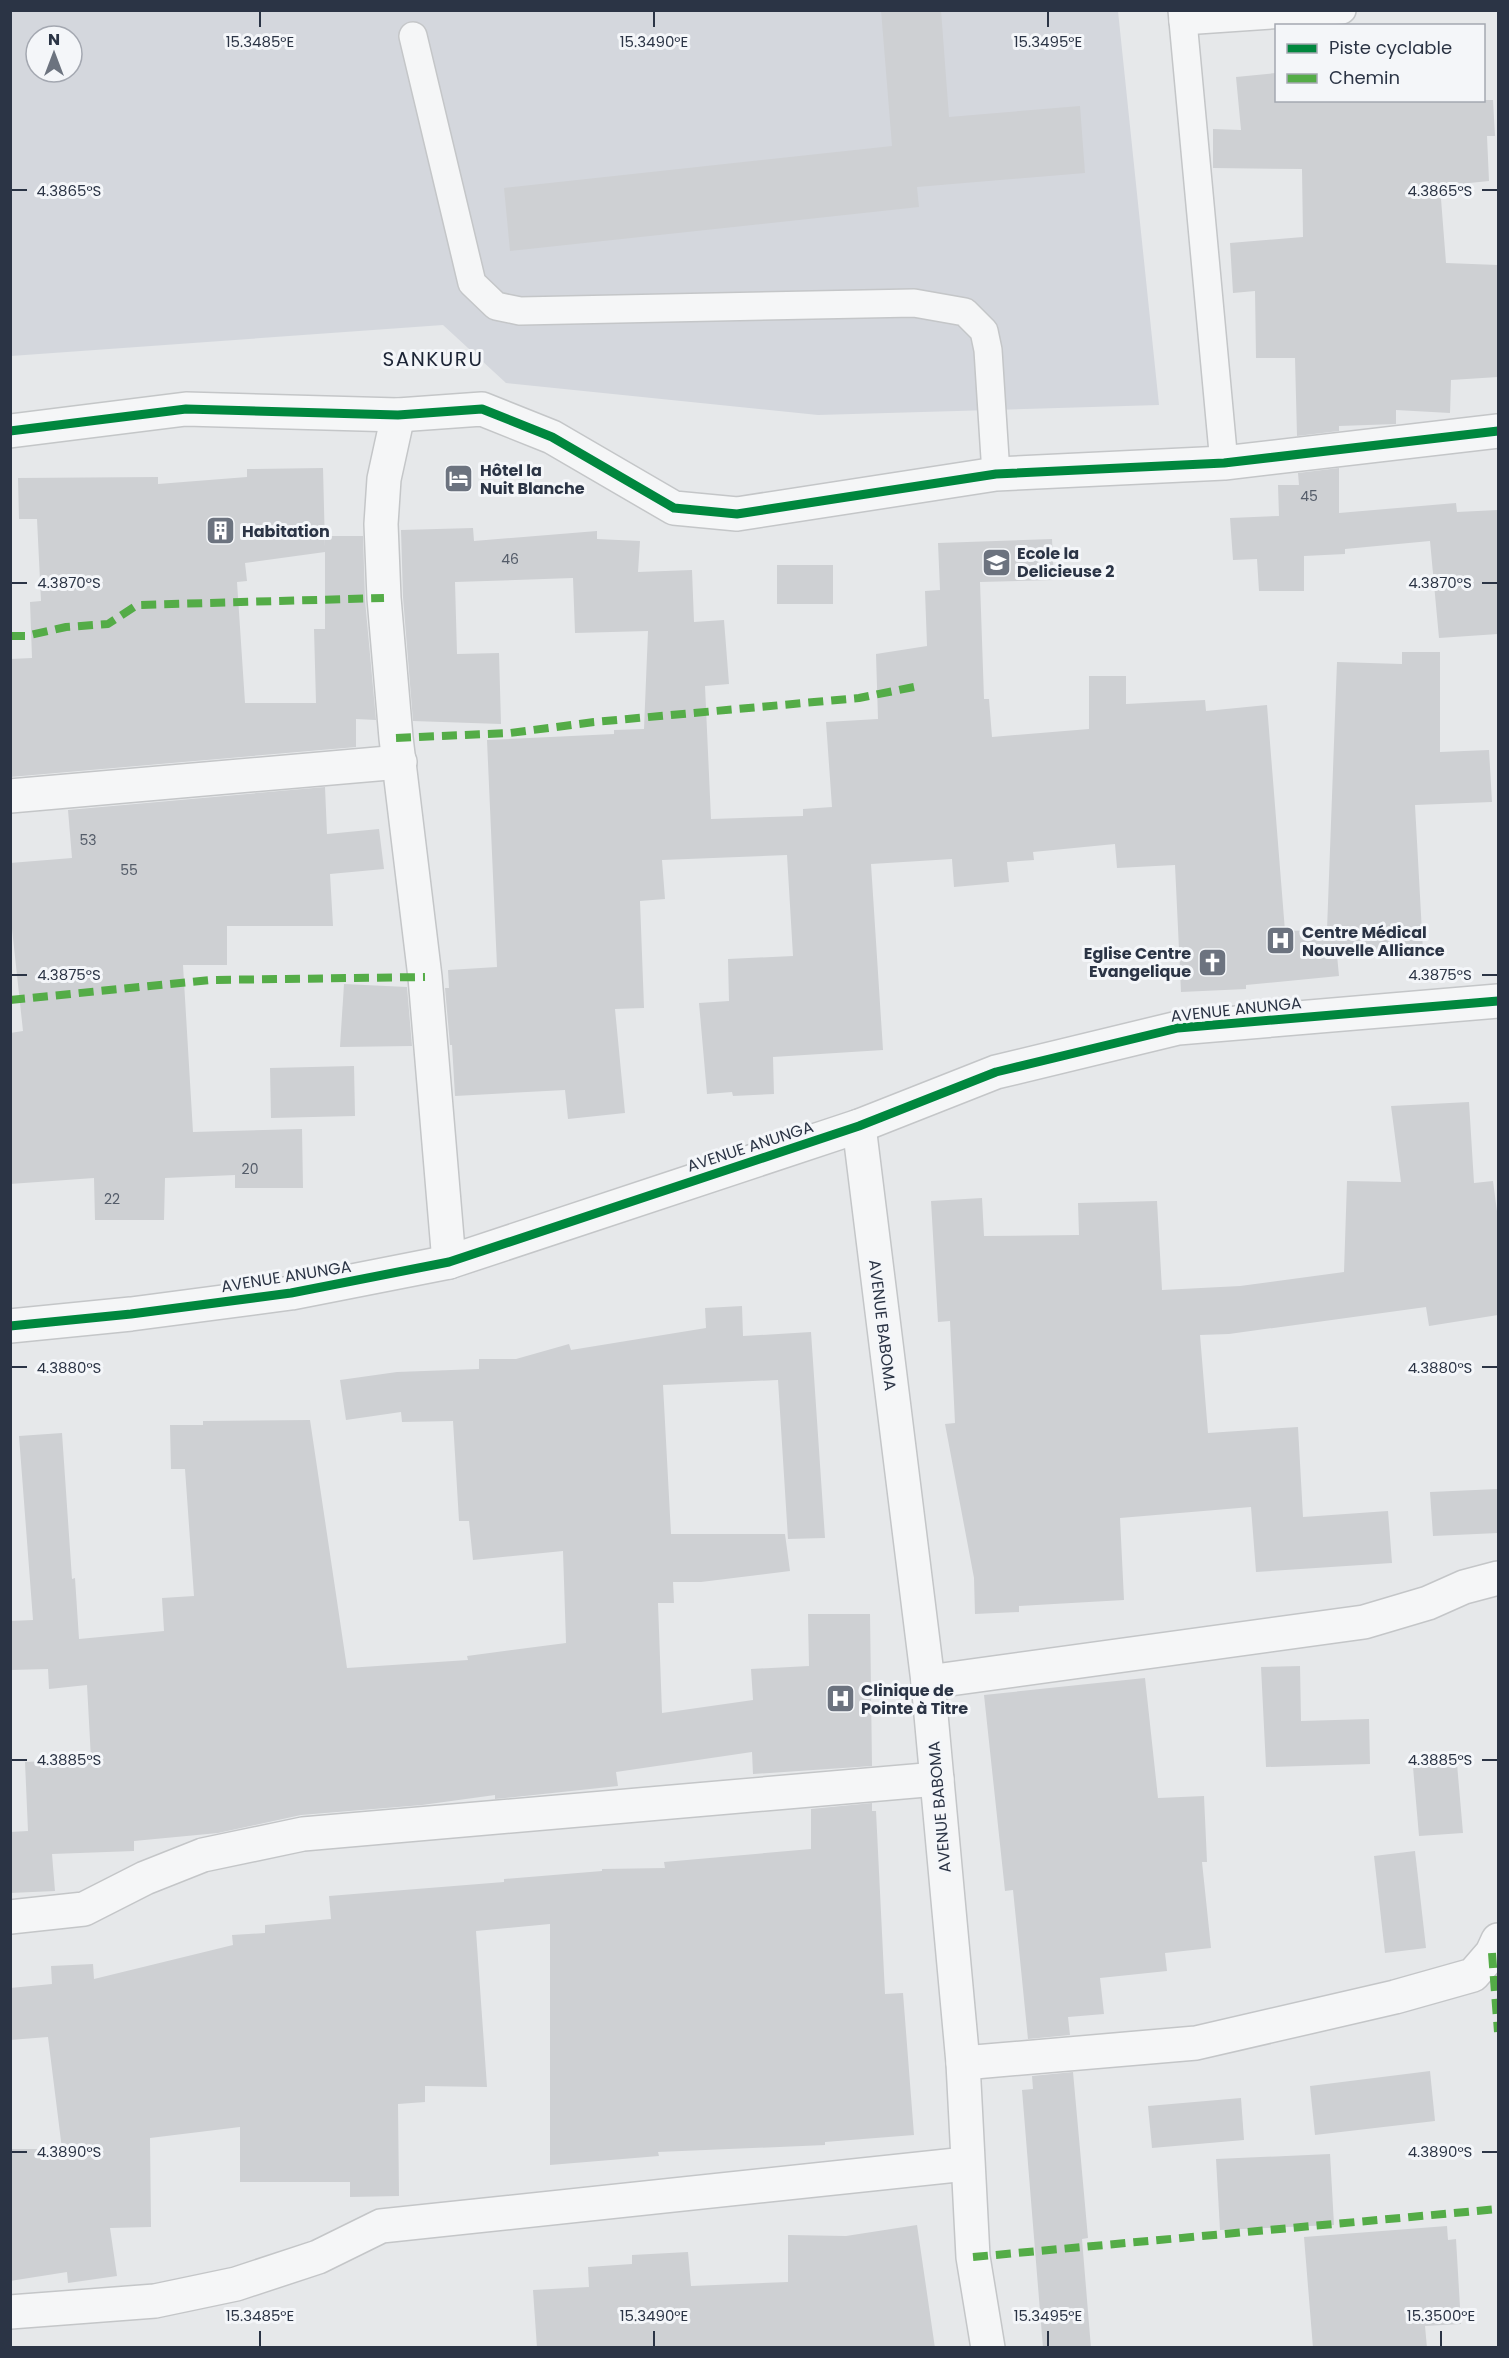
<svg xmlns="http://www.w3.org/2000/svg" width="1509" height="2358" font-family="Poppins,sans-serif">
  <style>
    .built { fill: #d4d7dd; fill-rule: evenodd }
    .building { fill: #ced0d3; fill-rule: evenodd }
    .lines { fill: none; stroke-linecap: round; stroke-linejoin: round }
    .lane-casing { stroke: #c4c6c8; stroke-width: 30 }
    .street-casing { stroke: #c4c6c8; stroke-width: 36 }
    .lane { stroke: #f5f6f7; stroke-width: 27 }
    .street { stroke: #f5f6f7; stroke-width: 33 }
    .quiet { stroke: #54ac47; stroke-width: 8; stroke-dasharray: 15 8; stroke-linecap: butt }
    .cycleway-casing { stroke: #f4f6f9; stroke-width: 13 }
    .cycleway { stroke: #00873e; stroke-width: 9 }
    .ticks { fill: none; stroke: #2b3445; stroke-width: 2 }
    .labels { text-anchor: middle; stroke-width: 6; stroke-linejoin: round; paint-order: stroke }
    .number-label { font-size: 14px; fill: #545c69 }
    .poi-label { font-size: 16px; font-weight: bold; fill: #2b3445; stroke: #f4f6f9; text-anchor: start }
    .street-label { font-size: 16px; fill: #2b3445; stroke: #f4f6f9 }
    .quarter-label { font-size: 20px; letter-spacing: 1.5px; fill: #1d2536; stroke: #f4f6f9 }
    .ticks-label { font-size: 15px; text-anchor: middle; fill: #2b3445; stroke: #f4f6f9; stroke-width: 6; stroke-linejoin: round; paint-order: stroke }
  </style>
  <rect width="100%" height="100%" fill="#e6e8ea"/>
  <path class="built" d="M11,11H1118L1159,405L818,415L506,383L443,325L11,356ZM36,36H72V72H36Z"/>
  <g class="building">
    <polygon points="881,10 941,10 949,117 1080,106 1085,173 917,187 919,207 510,251 504,188 892,146"/>
    <polygon points="1276,73 1276,100 1493,100 1495,136 1487,136 1489,181 1440,186 1446,263 1498,265 1498,377 1451,380 1450,413 1396,410 1396,424 1339,426 1339,431 1297,436 1295,358 1256,358 1255,291 1233,293 1230,243 1303,237 1302,169 1213,168 1213,129 1241,130 1236,77"/>
    <path d="M323,468L325,547V536H363L365,600L376,720L356,719V747L10,777V659L32,658L30,602L41,601L37,519H19L18,478L158,477V484L247,477V469ZM325,552V629H314L316,703H245L237,582L247,581L245,563Z"/>
    <polygon points="1339,468 1339,513 1456,503 1457,512 1498,510 1498,634 1439,638 1430,541 1345,549 1345,554 1304,556 1304,591 1259,591 1257,559 1233,560 1230,518 1279,516 1278,485 1299,485 1298,473"/>
    <polygon points="473,528 474,541 597,531 597,539 640,541 638,572 692,570 694,622 724,620 729,684 705,686 711,819 803,816 803,809 832,807 826,722 878,719 876,654 927,646 925,591 940,590 938,543 1052,539 1054,580 980,582 984,699 989,699 992,737 1089,729 1089,676 1126,676 1126,704 1205,700 1206,711 1267,705 1285,931 1327,930 1337,662 1402,664 1402,652 1440,652 1440,752 1489,750 1492,802 1415,805 1423,951 1337,955 1339,976 1246,985 1246,989 1181,992 1175,865 1117,868 1115,844 1033,852 1034,860 1007,862 1009,882 954,887 952,859 871,864 883,1050 773,1057 774,1094 733,1096 732,1092 707,1094 699,1003 729,1001 728,959 793,956 787,855 662,860 665,899 640,901 644,1008 615,1009 625,1113 568,1119 565,1090 455,1096 452,1045 450,1045 445,988 449,988 448,970 497,967 487,740 614,734 614,730 644,729 648,631 575,633 573,578 455,582 457,654 499,653 501,724 413,721 403,597 401,530"/>
    <rect x="777" y="565" width="56" height="39"/>
    <polygon points="325,787 327,834 379,829 384,869 330,874 333,926 227,926 227,965 183,965 193,1132 302,1129 303,1188 235,1188 235,1175 165,1178 164,1220 95,1220 94,1178 10,1184 10,1033 23,1031 10,910 10,863 72,858 68,810"/>
    <polygon points="344,984 407,987 412,1046 340,1047"/>
    <polygon points="354,1066 355,1116 271,1118 270,1068"/>
    <polygon points="1469,1102 1474,1183 1493,1181 1498,1219 1498,1315 1429,1326 1426,1307 1229,1334 1200,1335 1208,1433 1298,1427 1303,1517 1388,1511 1392,1563 1256,1572 1251,1507 1120,1518 1124,1600 1019,1606 1019,1612 975,1614 974,1578 945,1424 955,1423 950,1321 938,1322 931,1201 982,1198 984,1236 1079,1235 1078,1203 1157,1201 1162,1290 1240,1286 1344,1272 1347,1181 1401,1182 1391,1106"/>
    <polygon points="742,1306 743,1336 811,1332 825,1538 788,1539 778,1380 663,1385 671,1534 785,1534 790,1571 701,1582 673,1582 674,1603 658,1603 662,1713 753,1700 751,1669 809,1666 808,1614 870,1614 872,1766 753,1774 752,1752 616,1772 618,1786 495,1799 495,1795 422,1805 301,1815 218,1833 134,1841 134,1851 52,1854 55,1891 10,1893 10,1832 28,1831 25,1762 91,1759 87,1685 49,1689 48,1669 10,1670 10,1621 33,1620 19,1436 62,1433 72,1579 75,1578 79,1639 164,1631 162,1598 194,1596 185,1469 171,1469 170,1425 203,1425 203,1421 310,1420 347,1668 468,1660 467,1656 566,1643 563,1551 473,1560 469,1521 459,1521 453,1421 402,1422 401,1412 346,1420 340,1380 397,1372 479,1369 479,1359 516,1359 569,1344 571,1350 706,1328 705,1308"/>
    <polygon points="1498,1489 1498,1533 1433,1536 1430,1492"/>
    <polygon points="1300,1666 1301,1721 1369,1719 1370,1764 1266,1767 1261,1667"/>
    <polygon points="1145,1678 1158,1798 1204,1796 1207,1862 1202,1862 1211,1948 1165,1953 1167,1971 1100,1978 1104,2014 1068,2017 1070,2035 1028,2039 1013,1890 1005,1891 984,1695"/>
    <polygon points="1457,1764 1463,1833 1419,1836 1413,1767"/>
    <polygon points="872,1803 872,1811 876,1811 885,1994 903,1993 914,2135 825,2142 825,2145 658,2152 659,2156 550,2165 550,1924 476,1931 487,2087 425,2086 425,2102 398,2104 399,2196 350,2197 350,2182 240,2182 240,2127 150,2138 151,2227 110,2228 117,2276 68,2283 67,2272 10,2281 10,2149 62,2149 48,2037 10,2040 10,1988 52,1984 51,1966 93,1964 94,1979 233,1945 232,1935 265,1933 265,1925 331,1919 329,1896 504,1882 504,1879 602,1871 602,1869 665,1868 664,1862 811,1849 811,1809"/>
    <polygon points="1415,1851 1426,1948 1385,1953 1374,1856"/>
    <polygon points="1430,2071 1435,2121 1315,2135 1310,2086"/>
    <polygon points="1073,2072 1088,2238 1082,2239 1091,2348 1043,2348 1022,2090 1033,2089 1032,2076"/>
    <polygon points="1241,2098 1244,2140 1152,2148 1148,2106"/>
    <polygon points="1330,2154 1334,2225 1220,2230 1216,2159"/>
    <polygon points="917,2225 935,2348 537,2348 533,2290 589,2287 588,2267 632,2264 632,2255 688,2252 691,2286 788,2282 788,2235 846,2236"/>
    <polygon points="1447,2226 1448,2240 1456,2239 1461,2324 1425,2326 1427,2348 1313,2348 1304,2237"/>
  </g>
  <g class="lines">
    <defs>
      <g id="lane">
        <polyline points="1182,10 1224,463"/>
        <polyline points="1183,21 1342,10"/>
        <polyline points="413,36 472,283 496,306 520,311 914,303 965,312 984,331 988,350 996,474"/>
      </g>
      <g id="street">
        <polyline points="398,415 384,479 381,524 384,598 396,738 425,977 449,1262"/>
        <polyline points="10,431 186,409 398,415 482,409 552,437 674,508 737,514 996,474 1224,463 1498,431"/>
        <polyline points="10,796 400,762"/>
        <polyline points="859,1126 928,1682 963,2063 973,2257 988,2348"/>
        <polyline points="10,1326 131,1314 291,1293 449,1262 859,1126 996,1072 1178,1028 1498,1001"/>
        <polyline points="928,1682 1364,1622 1428,1603 1464,1587 1498,1578"/>
        <polyline points="10,1917 84,1909 145,1878 203,1855 303,1834 937,1779"/>
        <polyline points="963,2063 1196,2043 1395,1997 1473,1975 1492,1953 1498,1940"/>
        <polyline points="10,2312 155,2301 236,2284 318,2257 381,2226 966,2164"/>
      </g>
    </defs>
    <use href="#lane" class="lane-casing"/>
    <use href="#street" class="street-casing"/>
    <use href="#lane" class="lane"/>
    <use href="#street" class="street"/>
    <g class="quiet">
      <polyline points="10,636 26,636 66,627 108,624 137,605 384,598"/>
      <polyline points="396,738 510,733 594,722 859,698 919,686"/>
      <polyline points="10,1000 210,980 425,977"/>
      <polyline points="1492,1953 1498,2032"/>
      <polyline points="973,2257 1498,2209"/>
    </g>
    <defs>
      <g id="cycleway">
        <polyline points="10,431 186,409 398,415 482,409 552,437 674,508 737,514 996,474 1224,463 1498,431"/>
        <polyline points="10,1326 131,1314 291,1293 449,1262 859,1126 996,1072 1178,1028 1498,1001"/>
      </g>
    </defs>
    <use href="#cycleway" class="cycleway-casing"/>
    <use href="#cycleway" class="cycleway"/>
  </g>
  <path class="ticks" d="M260,12V27M654,12V27M1048,12V27M12,190H27M1482,190H1497M12,583H27M1482,583H1497M12,975H27M1482,975H1497M12,1367H27M1482,1367H1497M12,1760H27M1482,1760H1497M12,2152H27M1482,2152H1497M260,2331V2346M654,2331V2346M1048,2331V2346M1441,2331V2346"/>
  <defs>
    <symbol id="hotel-square" viewBox="-11 -11 22 22"><rect x="-9" y="-9" width="18" height="18" rx="4" fill="#6c737f" stroke="#f4f6f9"/><path d="M-6-4.5h1.5V1H6V5H4.5V3h-9V5H-6ZM-4 0a1.8 1.8 0 1 1 3.6 0ZM.5 0V-2.5h3Q6-2.5 6 0Z" fill="#fff"/></symbol>
    <symbol id="building-square" viewBox="-11 -11 22 22"><rect x="-9" y="-9" width="18" height="18" rx="4" fill="#6c737f" stroke="#f4f6f9"/><path d="M-4-6H4V6H1V3H-1V6H-4ZM-2.5-4.3h1.7v1.8h-1.7ZM.8-4.3h1.7v1.8H.8ZM-2.5-1h1.7V.8h-1.7ZM.8-1h1.7V.8H.8Z" fill="#fff"/></symbol>
    <symbol id="school-square" viewBox="-11 -11 22 22"><rect x="-9" y="-9" width="18" height="18" rx="4" fill="#6c737f" stroke="#f4f6f9"/><path d="M0-5L7-2L0 1L-7-2ZM-4 1L0 2.5L4 1V4Q0 6-4 4Z" fill="#fff"/></symbol>
    <symbol id="hospital-square" viewBox="-11 -11 22 22"><rect x="-9" y="-9" width="18" height="18" rx="4" fill="#6c737f" stroke="#f4f6f9"/><path d="M-5-5h3v3.5h4V-5h3V5h-3V1.5h-4V5h-3Z" fill="#fff"/></symbol>
    <symbol id="church-square" viewBox="-11 -11 22 22"><rect x="-9" y="-9" width="18" height="18" rx="4" fill="#6c737f" stroke="#f4f6f9"/><path d="M-1.2-6h2.4v3.5h3.3v2.4h-3.3V6h-2.4V-.1h-3.3v-2.4h3.3Z" fill="#fff"/></symbol>
  </defs>
  <g fill-rule="evenodd">
    <use href="#hotel-square" x="442" y="462" width="33" height="33"/>
    <use href="#building-square" x="204" y="514" width="33" height="33"/>
    <use href="#school-square" x="980" y="546" width="33" height="33"/>
    <use href="#hospital-square" x="1264" y="924" width="33" height="33"/>
    <use href="#church-square" x="1196" y="946" width="33" height="33"/>
    <use href="#hospital-square" x="824" y="1682" width="33" height="33"/>
  </g>
  <g class="labels">
    <g class="number-label">
      <text x="1309" y="501">45</text>
      <text x="510" y="564">46</text>
      <text x="88" y="845">53</text>
      <text x="129" y="875">55</text>
      <text x="250" y="1174">20</text>
      <text x="112" y="1204">22</text>
    </g>
    <g class="poi-label">
      <text x="480" y="476">Hôtel la<tspan x="480" dy="18">Nuit Blanche</tspan></text>
      <text x="242" y="537">Habitation</text>
      <text x="1017" y="559">Ecole la<tspan x="1017" dy="18">Delicieuse 2</tspan></text>
      <text x="1302" y="938">Centre Médical<tspan x="1302" dy="18">Nouvelle Alliance</tspan></text>
      <text x="1191" y="959" text-anchor="end">Eglise Centre<tspan x="1191" dy="18">Evangelique</tspan></text>
      <text x="861" y="1696">Clinique de<tspan x="861" dy="18">Pointe à Titre</tspan></text>
    </g>
    <g class="street-label">
      <text transform="translate(1236 1009) rotate(-6)" y="6">AVENUE ANUNGA</text>
      <text transform="translate(750 1146) rotate(-18)" y="6">AVENUE ANUNGA</text>
      <text transform="translate(286 1276) rotate(-9)" y="6">AVENUE ANUNGA</text>
      <text transform="translate(883 1325) rotate(83)" y="6">AVENUE BABOMA</text>
      <text transform="translate(939 1807) rotate(-95)" y="6">AVENUE BABOMA</text>
    </g>
    <g class="quarter-label">
      <text x="433" y="366">SANKURU</text>
    </g>
  </g>
  <g class="ticks-label">
    <text x="260" y="47">15.3485°E</text>
    <text x="654" y="47">15.3490°E</text>
    <text x="1048" y="47">15.3495°E</text>
    <text x="69" y="196">4.3865°S</text>
    <text x="1440" y="196">4.3865°S</text>
    <text x="69" y="588">4.3870°S</text>
    <text x="1440" y="588">4.3870°S</text>
    <text x="69" y="980">4.3875°S</text>
    <text x="1440" y="980">4.3875°S</text>
    <text x="69" y="1373">4.3880°S</text>
    <text x="1440" y="1373">4.3880°S</text>
    <text x="69" y="1765">4.3885°S</text>
    <text x="1440" y="1765">4.3885°S</text>
    <text x="69" y="2157">4.3890°S</text>
    <text x="1440" y="2157">4.3890°S</text>
    <text x="260" y="2321">15.3485°E</text>
    <text x="654" y="2321">15.3490°E</text>
    <text x="1048" y="2321">15.3495°E</text>
    <text x="1441" y="2321">15.3500°E</text>
  </g>
  <rect width="1509" height="2358" fill="none" stroke="#2b3445" stroke-width="24"/>
  <rect x="1275" y="24" width="210" height="78" fill="#f4f6f9" stroke="#a4a8b1" stroke-width="1.5"/>
  <rect x="1287" y="44" width="30" height="9" fill="#00873e" stroke="#a4a8b1" stroke-width="1.5"/>
  <text x="1329" y="54" font-size="18" fill="#2b3445">Piste cyclable</text>
  <rect x="1287" y="74" width="30" height="9" fill="#54ac47" stroke="#a4a8b1" stroke-width="1.5"/>
  <text x="1329" y="84" font-size="18" fill="#2b3445">Chemin</text>
  <g transform="translate(54 54)"><circle r="28" fill="#f4f6f9" stroke="#a4a8b1" stroke-width="1.5"/>
  <path d="M0-4.5L10 22L0 15L-10 22Z" fill="#6c737f"/>
  <text y="-9" font-size="16" font-weight="bold" text-anchor="middle" fill="#2b3445">N</text>
  </g>
</svg>
